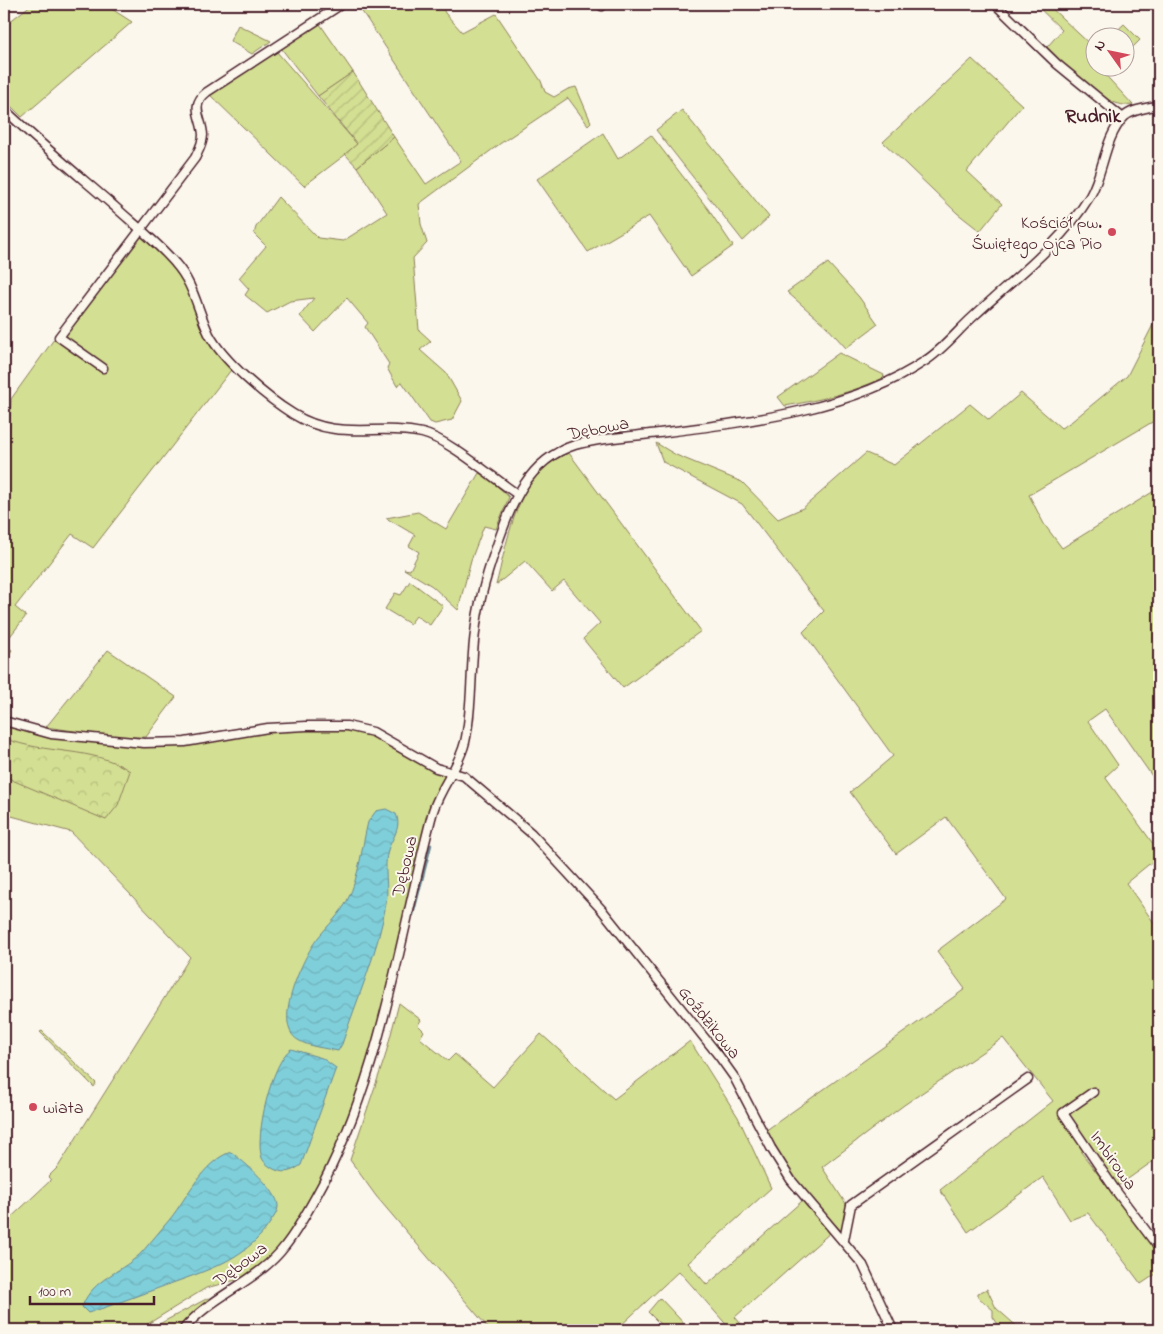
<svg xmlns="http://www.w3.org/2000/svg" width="1163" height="1334" font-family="'Indie Flower',sans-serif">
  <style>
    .green { fill: #d3df92; stroke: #8e7f5e }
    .forest { fill: url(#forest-crowns); stroke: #8e7f5e }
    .garden { fill: url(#garden-furrows); stroke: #8e7f5e }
    .water { fill: url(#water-waves); stroke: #6a8994 }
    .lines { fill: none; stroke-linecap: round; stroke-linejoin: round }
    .stream { stroke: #6a8994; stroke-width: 2.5 }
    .minor-casing { stroke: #4a1f2b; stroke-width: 11 }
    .minor { stroke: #fbf7ec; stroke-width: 8 }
    .poi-dot { fill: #d1495b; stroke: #fbf7ec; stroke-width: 2 }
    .labels { text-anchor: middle; stroke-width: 4; stroke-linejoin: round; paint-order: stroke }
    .poi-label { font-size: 18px; fill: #4a1f2b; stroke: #fbf7ec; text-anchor: end }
    .street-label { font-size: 18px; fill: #4a1f2b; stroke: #fbf7ec }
    .quarter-label { font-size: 20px; font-weight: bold; fill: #4a1f2b; stroke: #fbf7ec }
  </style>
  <defs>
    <pattern id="forest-crowns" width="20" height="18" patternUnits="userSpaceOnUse" patternTransform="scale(1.25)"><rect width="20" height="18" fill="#d3df92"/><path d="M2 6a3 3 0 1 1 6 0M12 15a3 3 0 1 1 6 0" fill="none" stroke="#b7bf7e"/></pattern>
    <pattern id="garden-furrows" width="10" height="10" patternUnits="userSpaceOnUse" patternTransform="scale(1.25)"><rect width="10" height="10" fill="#d3df92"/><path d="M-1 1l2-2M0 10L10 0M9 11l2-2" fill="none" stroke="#b7bf7e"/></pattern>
    <pattern id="water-waves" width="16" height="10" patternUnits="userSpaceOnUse" patternTransform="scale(1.25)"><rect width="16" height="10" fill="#7fcfda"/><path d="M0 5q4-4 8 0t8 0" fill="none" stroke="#6fb1bb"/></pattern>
  </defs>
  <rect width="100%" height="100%" fill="#fbf7ec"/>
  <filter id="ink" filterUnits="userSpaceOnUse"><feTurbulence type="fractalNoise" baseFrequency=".02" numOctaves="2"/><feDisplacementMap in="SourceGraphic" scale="10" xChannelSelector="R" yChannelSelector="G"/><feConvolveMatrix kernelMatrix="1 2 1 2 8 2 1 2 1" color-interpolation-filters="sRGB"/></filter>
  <g filter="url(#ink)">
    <g class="green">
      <polygon points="32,4 104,4 132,22 22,117 4,99 4,26"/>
      <polygon points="357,4 441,4 445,13 462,32 496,14 541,81 545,92 554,97 568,89 576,87 591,122 588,125 568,98 501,143 419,204 421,224 427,243 413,258 419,330 431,341 420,350 446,373 462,401 452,420 435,424 430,422 402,382 397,386 387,368 389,364 365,327 368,323 347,298 315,332 300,316 314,298 290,301 267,313 245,295 249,289 239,278 266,246 254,234 256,227 278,197 318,238 343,241 387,213 357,167 394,137 426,184 461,161"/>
      <path d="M1035,4H1047L1095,49L1096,68H1099L1133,105C1104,110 1067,66 1047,47L1062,30Z"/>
      <polygon points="320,24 353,72 318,96 281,48"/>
      <polygon points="1124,24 1140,40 1126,54 1126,38 1110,37"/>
      <polygon points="238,25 271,41 252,54 230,41"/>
      <polygon points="276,51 358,145 304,186 209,94"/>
      <polygon points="972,59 1022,105 967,171 1002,204 980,231 957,213 883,142"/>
      <polygon points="682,110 769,217 743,241 656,130"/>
      <polygon points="603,133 618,159 651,135 708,209 733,246 691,276 649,216 588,252 537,179"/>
      <polygon points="136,231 174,266 190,289 205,335 231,370 93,548 72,534 15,607 26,616 4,644 12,650 4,661 4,454 8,456 11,399 57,335"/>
      <polygon points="828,263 859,297 878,324 846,348 826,326 787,292"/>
      <polygon points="1159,313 1159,418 1029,495 1044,524 1062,548 1159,488 1159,786 1105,709 1088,721 1118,765 1105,777 1159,852 1159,856 1126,883 1159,930 1159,1157 1118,1186 1088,1147 1081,1152 1159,1254 1159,1272 1141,1284 1088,1213 1070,1220 1043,1177 968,1232 940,1190 1053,1101 1003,1038 904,1105 822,1167 848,1207 842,1232 801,1187 765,1131 965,989 937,951 1006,899 946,817 896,854 850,792 893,756 803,632 824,611 742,504 663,462 656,443 676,455 742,482 778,519 803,508 866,453 894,465 970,404 989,420 1021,393 1061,428 1071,422 1127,376"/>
      <path d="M839,353L884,375L883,378C851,393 820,400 785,406L778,397Z"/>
      <path d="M569,453L701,631L623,688L583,639L600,623L564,581L552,591L525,561L496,585C506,547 516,483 552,461C557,458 564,455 569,453Z"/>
      <polygon points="479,473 492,481 509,497 496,529 484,526 471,560 458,610 432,586 404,569 410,570 419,552 409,546 415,535 386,518 418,512 446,529"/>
      <polygon points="410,581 443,606 430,625 416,616 410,624 385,609 395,593 401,595"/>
      <polygon points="108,650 176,697 146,737 117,737 46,727"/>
      <polygon points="4,722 31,729 144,743 268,728 356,727 414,754 447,777 436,804 404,935 344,1147 277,1252 260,1269 240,1279 206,1288 138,1330 4,1330 4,1224 51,1180 48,1177 58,1167 190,957 71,832 4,814"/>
      <polygon points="399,1003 421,1020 418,1025 424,1031 420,1038 448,1061 455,1054 493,1087 541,1034 614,1099 690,1041 738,1117 771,1188 688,1263 707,1285 802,1201 831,1232 735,1317 746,1330 731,1330 679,1271 616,1330 490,1330 376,1196 350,1160 385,1057"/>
      <polygon points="42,1031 96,1083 94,1087 40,1032"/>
      <polygon points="987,1289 996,1308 1021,1330 1002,1330 993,1317 993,1310 978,1297 978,1293"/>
      <polygon points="208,1298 210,1299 186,1321 186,1330 148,1330"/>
      <polygon points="660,1298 690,1330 666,1330 648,1312"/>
    </g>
    <path class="forest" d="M4,738C44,755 93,746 130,771L118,805L106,820L12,780L4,772Z"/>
    <polygon class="garden" points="353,72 394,137 357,167 345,154 357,144 318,96"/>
    <g class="water">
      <path d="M386,809L396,814C402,828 392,838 388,850C383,868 389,887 386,904C378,952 357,999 342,1044L338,1051C325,1048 309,1047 298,1040C271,1024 304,956 317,939C327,926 341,914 348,899C359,877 362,846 368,822L376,811Z"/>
      <path d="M291,1049L322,1058L336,1068L301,1165C293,1171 285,1174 276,1170C271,1168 264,1163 262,1158C254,1137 272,1061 291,1049Z"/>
      <path d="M231,1152C243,1161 278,1190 278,1206C278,1212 273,1218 270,1223C245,1262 198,1273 156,1289C133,1297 111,1306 88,1313L82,1307C92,1278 124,1272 143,1251C152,1240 161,1230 170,1219C187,1198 203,1161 231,1152Z"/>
    </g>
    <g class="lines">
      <polyline class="stream" points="413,915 431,845"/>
      <defs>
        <g id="minor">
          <polyline points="601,4 602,6"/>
          <polyline points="995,4 1057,64 1123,118"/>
          <path d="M4,109C39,143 77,174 114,206C135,225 157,242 175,263C194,284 197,309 209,334C223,361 267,398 293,414C338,442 377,423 422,433C448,439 493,478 517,494"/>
          <path d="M103,368L59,337L195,158C199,150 203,143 203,135C202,117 189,106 207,92L342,4"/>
          <polyline points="4,721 51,734 144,743 185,742 268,728 306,726 347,726 373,732 436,768 464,776 531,833 602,910 719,1056 734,1077 771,1148 791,1180 863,1265 893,1330"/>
          <polyline points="1093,1092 1063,1113 1116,1191 1159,1248"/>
          <polyline points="844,1240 851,1205 1028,1079"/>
          <path d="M183,1330C211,1295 258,1282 285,1246C297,1231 306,1214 315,1198C382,1079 398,941 433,811C441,786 459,767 465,742C473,707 470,669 475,633C478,603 486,576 496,548C511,505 527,460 575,445C600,438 625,437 650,434C738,423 850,412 925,361C944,349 958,330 975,315C1015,278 1061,244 1090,196C1104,172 1104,138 1124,117C1132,109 1148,108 1159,105"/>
        </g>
      </defs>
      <use href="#minor" class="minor-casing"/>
      <use href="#minor" class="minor"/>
    </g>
  </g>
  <g class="poi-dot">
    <circle cx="1112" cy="232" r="5"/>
    <circle cx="33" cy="1107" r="5"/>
  </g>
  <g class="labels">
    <g class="poi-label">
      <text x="1102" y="228">Kościół pw.<tspan x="1102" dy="21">Świętego Ojca Pio</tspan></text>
      <text x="43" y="1113" text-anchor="start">wiata</text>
    </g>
    <g class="street-label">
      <text transform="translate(598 428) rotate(-11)" y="6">Dębowa</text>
      <text transform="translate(404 866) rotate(-77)" y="6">Dębowa</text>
      <text transform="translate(710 1022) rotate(51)" y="6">Goździkowa</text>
      <text transform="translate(1114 1160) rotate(55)" y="6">Imbirowa</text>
      <text transform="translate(240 1264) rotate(-37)" y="6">Dębowa</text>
    </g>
    <g class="quarter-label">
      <text x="1093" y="122">Rudnik</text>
    </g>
  </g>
  <rect width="1163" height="1334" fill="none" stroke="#fbf7ec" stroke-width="20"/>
  <rect x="10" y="10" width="1143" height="1314" fill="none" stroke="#4a1f2b" stroke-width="2" filter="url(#ink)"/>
  <g transform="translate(1110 52) rotate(303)"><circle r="24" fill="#fbf7ec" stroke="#b4a19f"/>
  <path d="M0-4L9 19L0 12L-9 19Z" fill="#d1495b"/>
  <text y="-8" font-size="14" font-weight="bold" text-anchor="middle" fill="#4a1f2b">N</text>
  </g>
  <path d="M30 1296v8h124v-8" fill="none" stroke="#4a1f2b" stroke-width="2.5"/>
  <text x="38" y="1296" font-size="15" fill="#4a1f2b" stroke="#fbf7ec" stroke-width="4" paint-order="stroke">100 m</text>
</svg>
